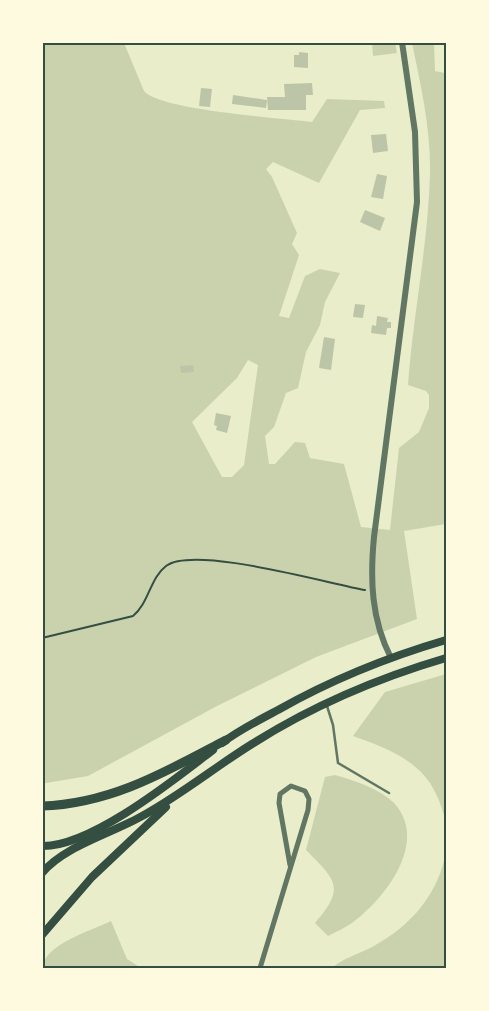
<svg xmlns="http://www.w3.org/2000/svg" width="489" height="1011" font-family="Montserrat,sans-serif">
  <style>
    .green { fill: #cad2ad; fill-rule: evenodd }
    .building { fill: #bcc5a7 }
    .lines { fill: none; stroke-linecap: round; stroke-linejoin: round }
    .path { stroke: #344e41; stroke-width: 2 }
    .service { stroke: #617663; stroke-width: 2.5 }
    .minor { stroke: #617663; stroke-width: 5 }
    .tertiary { stroke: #617663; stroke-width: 6 }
    .primary { stroke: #344e41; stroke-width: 8 }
    .motorway { stroke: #344e41; stroke-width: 9 }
    .neatline { fill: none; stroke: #344e41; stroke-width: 2 }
  </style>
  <rect width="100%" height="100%" fill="#e9edc9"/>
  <g class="green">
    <path d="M42,43H124L144,91C159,110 281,118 312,122L327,99L384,101L385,108L360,110L319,183L273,162L266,169L272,177L297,233L292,244L299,255L279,316L289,318L305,276L320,269L340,273L325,302L320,325L306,352L298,388L286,393L274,427L265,436L269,464H275L295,442L305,443L310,458L344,464L361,527L390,530L399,448L419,432L429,408V395L426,391L408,385C413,315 428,245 430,174C431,130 421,86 412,43H434L435,71L445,73L446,81V524L404,531L417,619L316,657L217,706L88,776L46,783L42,782ZM248,360L258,365L244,465L232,477H222L192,422L237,378Z"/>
    <polygon points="372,43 395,43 397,53 373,56"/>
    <path d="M446,674V822C443,812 440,801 435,792C420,760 384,747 353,736L385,692Z"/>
    <path d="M335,775C355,781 379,788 394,803C430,842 384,900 352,923C345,928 335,932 328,936L315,923C346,888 336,880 306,850L325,777Z"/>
    <path d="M446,850V968H332C343,958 359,954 372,947C410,927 440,893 446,850Z"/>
    <path d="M111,921L127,959L141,968H43C42,945 93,930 111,921Z"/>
  </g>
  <g class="building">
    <polygon points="299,52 308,53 308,68 294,67 294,55 299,55"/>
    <polygon points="312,83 313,95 306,95 306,110 268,110 267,97 285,97 284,84"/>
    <polygon points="201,88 212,89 210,107 199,106"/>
    <polygon points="233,95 267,100 266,108 232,104"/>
    <polygon points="386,134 388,151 373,153 371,135"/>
    <polygon points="377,174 387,176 383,199 371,197"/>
    <polygon points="365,210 385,218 380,231 360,222"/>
    <polygon points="355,304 365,305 363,318 353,317"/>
    <polygon points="377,316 388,318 387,322 391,322 391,328 387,328 386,335 371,333 372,325 376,326"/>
    <polygon points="324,337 335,339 331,370 319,368"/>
    <polygon points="193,365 194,372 181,373 180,366"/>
    <polygon points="216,413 231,416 227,433 216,430 217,426 214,425"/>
  </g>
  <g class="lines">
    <path class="path" d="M42,638L133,616C149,603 150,578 166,566C194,545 326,583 365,590"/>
    <polyline class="service" points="327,706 333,725 338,763 389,793"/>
    <polyline class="minor" points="260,968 308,810 309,799 305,791 291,786 280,794 279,803 290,865"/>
    <path class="tertiary" d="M391,658C371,619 370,579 374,537L417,202L415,132L402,42"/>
    <g class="primary">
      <path d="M222,743C239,730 259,720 278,710C331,680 388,657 446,640"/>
      <path d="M42,846C91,847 175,779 213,750"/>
      <path d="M42,873C64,846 113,833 144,815C182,794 215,767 252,744C312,706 378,678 446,658"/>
      <polyline points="42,935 92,877 166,807"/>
    </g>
    <path class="motorway" d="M42,806C111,804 167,771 226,740"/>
  </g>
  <rect width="489" height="1011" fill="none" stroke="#fefae0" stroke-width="88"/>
  <rect x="44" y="44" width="401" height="923" class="neatline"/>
</svg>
